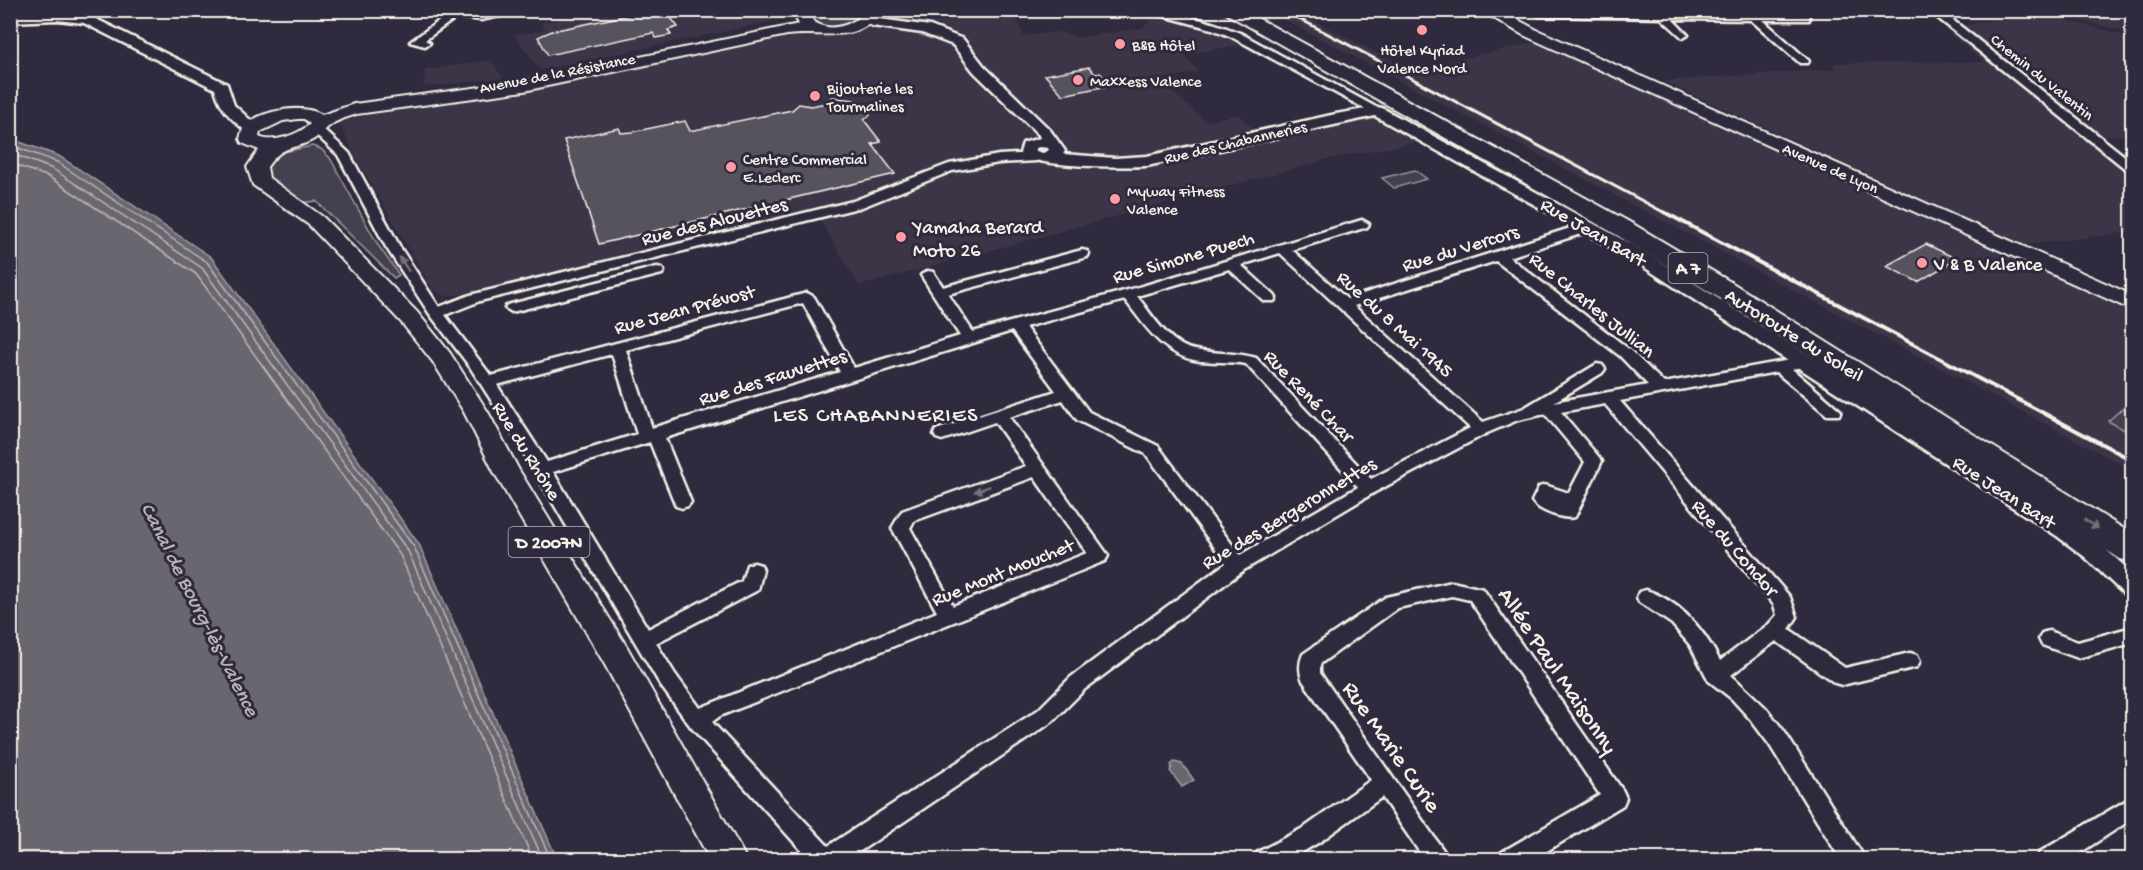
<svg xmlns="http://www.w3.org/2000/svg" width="2143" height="870" font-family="'Gochi Hand',sans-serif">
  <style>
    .built { fill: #3b3647 }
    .green { fill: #454050; stroke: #9c989c; stroke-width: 1.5 }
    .water { fill: #6a6670; stroke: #a19ea0; stroke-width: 1.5 }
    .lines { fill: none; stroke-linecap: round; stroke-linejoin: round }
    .shore { stroke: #bdb9b8; stroke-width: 1.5 }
    .building { fill: #56525f; stroke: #f4f1e8; stroke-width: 1.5 }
    .minor-casing { stroke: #f4f1e8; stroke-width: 5 }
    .tertiary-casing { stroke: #f4f1e8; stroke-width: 5 }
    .primary-casing { stroke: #f4f1e8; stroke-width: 4 }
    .motorway-casing { stroke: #f4f1e8; stroke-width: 4 }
    .minor { fill: #2f2a3d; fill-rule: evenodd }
    .tertiary { fill: #2f2a3d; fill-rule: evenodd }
    .primary { fill: #2f2a3d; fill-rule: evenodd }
    .motorway { fill: #2f2a3d; fill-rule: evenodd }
    .rail-far1 { stroke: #f4f1e8; stroke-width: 3 }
    .rail { stroke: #f4f1e8; stroke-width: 4 }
    .oneway { fill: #747079 }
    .poi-dot { fill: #ff9aa2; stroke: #2f2a3d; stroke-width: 2 }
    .labels { text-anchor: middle; stroke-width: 6; stroke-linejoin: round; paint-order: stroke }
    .far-poi-label { font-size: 16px; fill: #f4f1e8; stroke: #2f2a3d; text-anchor: start }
    .far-street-label { font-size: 16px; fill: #f4f1e8; stroke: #2f2a3d }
    .shield { fill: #2f2a3d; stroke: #b9b5b5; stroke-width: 1.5 }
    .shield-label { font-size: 18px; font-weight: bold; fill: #f4f1e8 }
    .street-label { font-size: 20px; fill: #f4f1e8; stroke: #2f2a3d }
    .poi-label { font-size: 20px; fill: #f4f1e8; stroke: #2f2a3d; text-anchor: start }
    .water-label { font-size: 21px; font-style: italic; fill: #b6b2b2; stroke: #2f2a3d }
    .quarter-label { font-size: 22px; letter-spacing: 1.5px; fill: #f4f1e8; stroke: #2f2a3d }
    .near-street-label { font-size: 24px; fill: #f4f1e8; stroke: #2f2a3d }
  </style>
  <rect width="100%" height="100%" fill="#2f2a3d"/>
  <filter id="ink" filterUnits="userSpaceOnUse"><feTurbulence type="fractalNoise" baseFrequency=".0167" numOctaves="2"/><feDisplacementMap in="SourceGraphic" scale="12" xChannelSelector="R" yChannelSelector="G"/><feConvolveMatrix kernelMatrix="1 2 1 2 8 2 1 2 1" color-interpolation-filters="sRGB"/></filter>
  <g filter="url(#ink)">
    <g class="built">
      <polygon points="792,10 796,14 779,20 540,70 514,35 544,30 542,22 623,11"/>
      <polygon points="1013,10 1023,36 1059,32 1078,37 1142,28 1157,15 1210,28 1250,44 1183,54 1199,72 1157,80 1207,121 1238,114 1264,139 1380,116 1417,138 1413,143 1332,158 859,286 814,209 471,293 446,296 433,290 355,156 339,122 419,105 504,95 797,32 835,35 849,32 877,20 877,15 885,11"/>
      <polygon points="1268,11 1295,11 1410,70 1541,41 1779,152 2132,309 2132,470"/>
      <polygon points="2040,11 2132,11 2132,33"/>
      <polygon points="2034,12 2132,37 2132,136 2079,135 2132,176 2132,232 2023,245 1663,81 1834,69 1834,63 1984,62 1945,29"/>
      <polygon points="491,60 503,78 424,87 425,70"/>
    </g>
    <g class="green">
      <path d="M817,11H860L862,16C849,29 825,32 810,18Z"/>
      <polygon points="312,146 321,149 330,158 378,245 399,275 394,278 316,201 301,203 266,178 263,166 270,155"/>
      <polygon points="1415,170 1427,179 1394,188 1382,178"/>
      <polygon points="2132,400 2132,434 2108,421"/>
    </g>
    <g class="water">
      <polygon points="11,139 59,156 211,257 419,544 557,859 11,859"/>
      <polygon points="1174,762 1182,764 1194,780 1182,787 1170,771 1172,767 1171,765"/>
    </g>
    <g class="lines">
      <g class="shore">
        <polyline points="10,145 57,162 207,262 414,547 551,860"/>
        <polyline points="10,153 53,169 202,268 408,551 543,860"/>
        <polyline points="10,163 49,177 196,274 400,555 533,860"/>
      </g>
    </g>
    <g class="building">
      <polygon points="653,10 665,10 678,27 668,30 671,35 656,38 653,33 548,55 538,37 552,31"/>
      <polygon points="1089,67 1095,74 1100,73 1112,85 1063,95 1045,75"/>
      <polygon points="832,97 860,101 870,115 864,120 881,142 872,144 895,174 599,244 564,140 619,128 621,133 632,132 685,121 690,131 792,110 799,104 811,106 826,103"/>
      <polygon points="1926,244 1957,259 1918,282 1886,266"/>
    </g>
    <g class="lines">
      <defs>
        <g id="minor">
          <polygon points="378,10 419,10 401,15"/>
          <polygon points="421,10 464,10 481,14 502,10 528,10 481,20 457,17 425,40 430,43 425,46 410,42 446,16"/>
          <path d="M1141,10C1174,10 1209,21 1240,33L1383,111L1377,114L1373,113L1232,37L1212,29Z"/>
          <polygon points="1537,10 1805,15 1809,16 1809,20 1763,20 1809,61 1808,63 1800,63 1751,20 1672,19 1688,35 1683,38 1661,18 1539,16 1534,13"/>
          <polygon points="1928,10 1940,10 2132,162 2132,172 2128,171"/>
          <path d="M316,125L320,126L349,153L400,247L439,307L470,295L853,201L949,164L999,155L1036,153L1042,157L1036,161L999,163L952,171L862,207L480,301L445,315L491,376L807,293L814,297L854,368L960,336L921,275L928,271L933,272L943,287L1082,250L1087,251L1089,254L1087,257L948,294L973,332L1139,287L1362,220L1369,224L1367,227L1292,250L1347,299L1583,224H1593L1595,227L1593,230L1509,257L1630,350L1664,383L1806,357L1811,359L1814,362L1811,365L1792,369L1841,411L1839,415H1827L1776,372L1620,401L1790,597L1797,617L1789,629L1845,668L1910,653L1917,655L1920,661L1917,667L1842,685L1835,683L1776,641L1731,675L1766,708L1784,731L1866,860H1841L1769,744L1751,720L1732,699L1709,681L1690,645L1672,624L1639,602L1637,597L1639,592L1646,590C1680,601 1704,630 1720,661L1769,624L1777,615L1774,605L1605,404L1561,412L1602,461L1575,517C1564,520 1538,511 1532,501L1539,487L1545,485L1569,493L1585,462L1545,414L1518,420L1487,433L1375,492L1244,570L1085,689L1052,722L847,860H810L691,727L661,686L510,430L470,367L429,313L386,247L338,155L310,129ZM1280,253L1470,428L1371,479L1256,358C1236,352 1216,354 1195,350C1170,346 1152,315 1137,296L1229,269L1264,301H1274L1276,298L1274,295L1241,265ZM1496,261L1620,356L1648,385L1554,402L1602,373L1605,369L1602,365L1597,364L1524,408L1483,422L1354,306ZM1125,300C1144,324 1161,353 1194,360C1211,363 1229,361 1246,364L1358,487L1240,555L1158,446L1089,412L1025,327ZM803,303L840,372L652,428L626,350ZM1012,331L1056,391L936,430L934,434L936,438L942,440L995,422L1026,466L902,511L892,528L937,612L700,708L675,674L656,643L758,590L763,570L761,565L754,563L747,565L742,581L648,629L553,472L650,442L676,506L682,508L688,506L691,502L665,438ZM612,354L637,434L547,462L497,385ZM1063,400L1077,420L1146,454L1226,563L1071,677L1038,710L828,846L712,722L720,716L1105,561L1108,556L1105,551L1009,417ZM1034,477L1087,553L953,606L910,528L914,521Z"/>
          <polygon points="657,267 662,268 664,271 662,274 512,312 505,308 507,305"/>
          <path d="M1452,582L1483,589L1623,791L1626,798L1623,805L1532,860H1499L1502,852L1600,795L1470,600L1452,596L1398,608L1320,664V673L1450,860H1425L1382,797L1321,841L1289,860H1255L1258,852L1305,827L1371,780L1303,681C1299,672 1299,663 1303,654L1386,597Z"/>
          <polygon points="2132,627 2132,643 2078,658 2042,645 2039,639 2042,633 2049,631 2078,642"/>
          <polygon points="2132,797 2132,819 2069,860 2037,860 2040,852"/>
        </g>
        <g id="tertiary">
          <path d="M57,12L92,17L227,84L234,105L260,129L257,132H247C231,119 221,110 215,89L84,23L57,20L10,22V14Z"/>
          <path d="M869,15L880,19L930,26L963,39L984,66L1050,130L1065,151L1063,154L1115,158L1147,156L1336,114L1377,107L1382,108L1642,250L2073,524L2101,545L2132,573V596L2124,594L2085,557L2057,536L1630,258L1375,116L1147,166C1125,167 1032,168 1020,153L1023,143L1040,138L1039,135L974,72L953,45L922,33L872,26L863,19ZM1040,147L1048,148L1049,150L1043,153L1036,151V148Z"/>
        </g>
        <g id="primary">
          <path d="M867,10H884C854,46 826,30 787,35L524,91L357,114C349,117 338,119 331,125C326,128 322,134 317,137C296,152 285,141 267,167L269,178L323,217L417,312L450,353L488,412L519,470L627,647L747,860H710L605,665L494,472L464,412L433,362L401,322L309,225L253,185L247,167L259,150L242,143L240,139C241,135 242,129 245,126C260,110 304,103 322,115L354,104L524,81L799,24L795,17L803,12C811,14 811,21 818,24C834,33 856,23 867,10ZM298,119H304L310,124C299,134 274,144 259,137L260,132L283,121Z"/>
          <polygon points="1480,10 1500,10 1535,29 2132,295 2132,310 1523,35"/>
        </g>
        <polygon id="motorway" points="1220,10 1243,10 1633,224 1734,284 2132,534 2132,562 2120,559 1716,296 1615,234"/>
      </defs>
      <use href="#minor" class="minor-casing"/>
      <use href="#tertiary" class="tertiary-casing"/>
      <use href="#primary" class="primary-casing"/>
      <use href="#motorway" class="motorway-casing"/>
      <use href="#minor" class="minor"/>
      <use href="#tertiary" class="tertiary"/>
      <use href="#primary" class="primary"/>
      <use href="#motorway" class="motorway"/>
      <polyline class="rail-far1" points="1283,10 1667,214"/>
      <polyline class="rail" points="1664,212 2132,460"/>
    </g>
    <defs><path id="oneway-solid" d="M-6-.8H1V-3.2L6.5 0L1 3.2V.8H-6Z" transform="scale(1.5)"/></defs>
    <g class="oneway">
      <use href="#oneway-solid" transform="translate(404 264) rotate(-123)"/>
      <use href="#oneway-solid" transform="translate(982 489) rotate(160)"/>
      <use href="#oneway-solid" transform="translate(2091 524) rotate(33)"/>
    </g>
  </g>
  <g class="poi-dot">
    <circle cx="1422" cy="30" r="6"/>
    <circle cx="1120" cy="44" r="6"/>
    <circle cx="1078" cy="80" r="6"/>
    <circle cx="815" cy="96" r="6"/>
    <circle cx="731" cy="167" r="6"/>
    <circle cx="1115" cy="199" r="6"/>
    <circle cx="901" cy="237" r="6"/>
    <circle cx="1922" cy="263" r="6"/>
  </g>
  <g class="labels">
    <g class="far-poi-label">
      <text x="1132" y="50">B&amp;B Hôtel</text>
      <text x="1422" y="55" text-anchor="middle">Hôtel Kyriad<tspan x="1422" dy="18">Valence Nord</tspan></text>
      <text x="1090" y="86">Maxxess Valence</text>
      <text x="827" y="93">Bijouterie les<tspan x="827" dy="18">Tourmalines</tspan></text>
      <text x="743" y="164">Centre Commercial<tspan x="743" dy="18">E.Leclerc</tspan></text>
      <text x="1127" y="196">Myway Fitness<tspan x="1127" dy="18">Valence</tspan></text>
    </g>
    <g class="far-street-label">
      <text transform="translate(557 72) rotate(-11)" y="6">Avenue de la Résistance</text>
      <text transform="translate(2043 76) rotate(39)" y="6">Chemin du Valentin</text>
      <text transform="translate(1235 141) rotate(-13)" y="6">Rue des Chabanneries</text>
      <text transform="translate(1831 167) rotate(24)" y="6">Avenue de Lyon</text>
    </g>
    <g class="shield">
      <rect x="1668.5" y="253" width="39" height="30" rx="4.5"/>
      <rect x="508.5" y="527" width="81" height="30" rx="4.5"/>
    </g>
    <g class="shield-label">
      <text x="1688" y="274">A 7</text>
      <text x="549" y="548">D 2007N</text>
    </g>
    <g class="street-label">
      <text transform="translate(714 220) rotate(-14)" y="7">Rue des Alouettes</text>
      <text transform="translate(1594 231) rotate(30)" y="7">Rue Jean Bart</text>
      <text transform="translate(1460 247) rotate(-17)" y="7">Rue du Vercors</text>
      <text transform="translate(1183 256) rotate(-16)" y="7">Rue Simone Puech</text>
      <text transform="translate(1593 304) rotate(39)" y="7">Rue Charles Jullian</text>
      <text transform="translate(684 308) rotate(-15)" y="7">Rue Jean Prévost</text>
      <text transform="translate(1396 323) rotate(42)" y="7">Rue du 8 Mai 1945</text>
      <text transform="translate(1795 334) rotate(32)" y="7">Autoroute du Soleil</text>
      <text transform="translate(772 376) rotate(-17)" y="7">Rue des Fauvettes</text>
      <text transform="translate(1310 395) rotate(46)" y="7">Rue René Char</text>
      <text transform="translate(528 450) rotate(58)" y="7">Rue du Rhône</text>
      <text transform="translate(2005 491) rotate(33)" y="7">Rue Jean Bart</text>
      <text transform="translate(1288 512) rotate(-31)" y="7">Rue des Bergeronnettes</text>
      <text transform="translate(1736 547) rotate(49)" y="7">Rue du Condor</text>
      <text transform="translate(1002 571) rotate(-22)" y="7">Rue Mont Mouchet</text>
    </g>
    <g class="poi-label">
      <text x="913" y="233">Yamaha Berard<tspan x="913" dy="23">Moto 26</tspan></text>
      <text x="1934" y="270">V &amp; B Valence</text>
    </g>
    <g class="water-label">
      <text transform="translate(201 609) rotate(63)" y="7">Canal de Bourg-lès-Valence</text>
    </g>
    <g class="quarter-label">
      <text x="876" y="421">LES CHABANNERIES</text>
    </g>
    <g class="near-street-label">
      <text transform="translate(1559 670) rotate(56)" y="8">Allée Paul Maisonny</text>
      <text transform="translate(1393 746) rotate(55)" y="8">Rue Marie Curie</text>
    </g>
  </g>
  <rect width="2143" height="870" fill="none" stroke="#2f2a3d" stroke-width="36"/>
  <rect x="18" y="18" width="2107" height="834" fill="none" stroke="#f4f1e8" stroke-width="2" filter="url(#ink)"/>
</svg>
